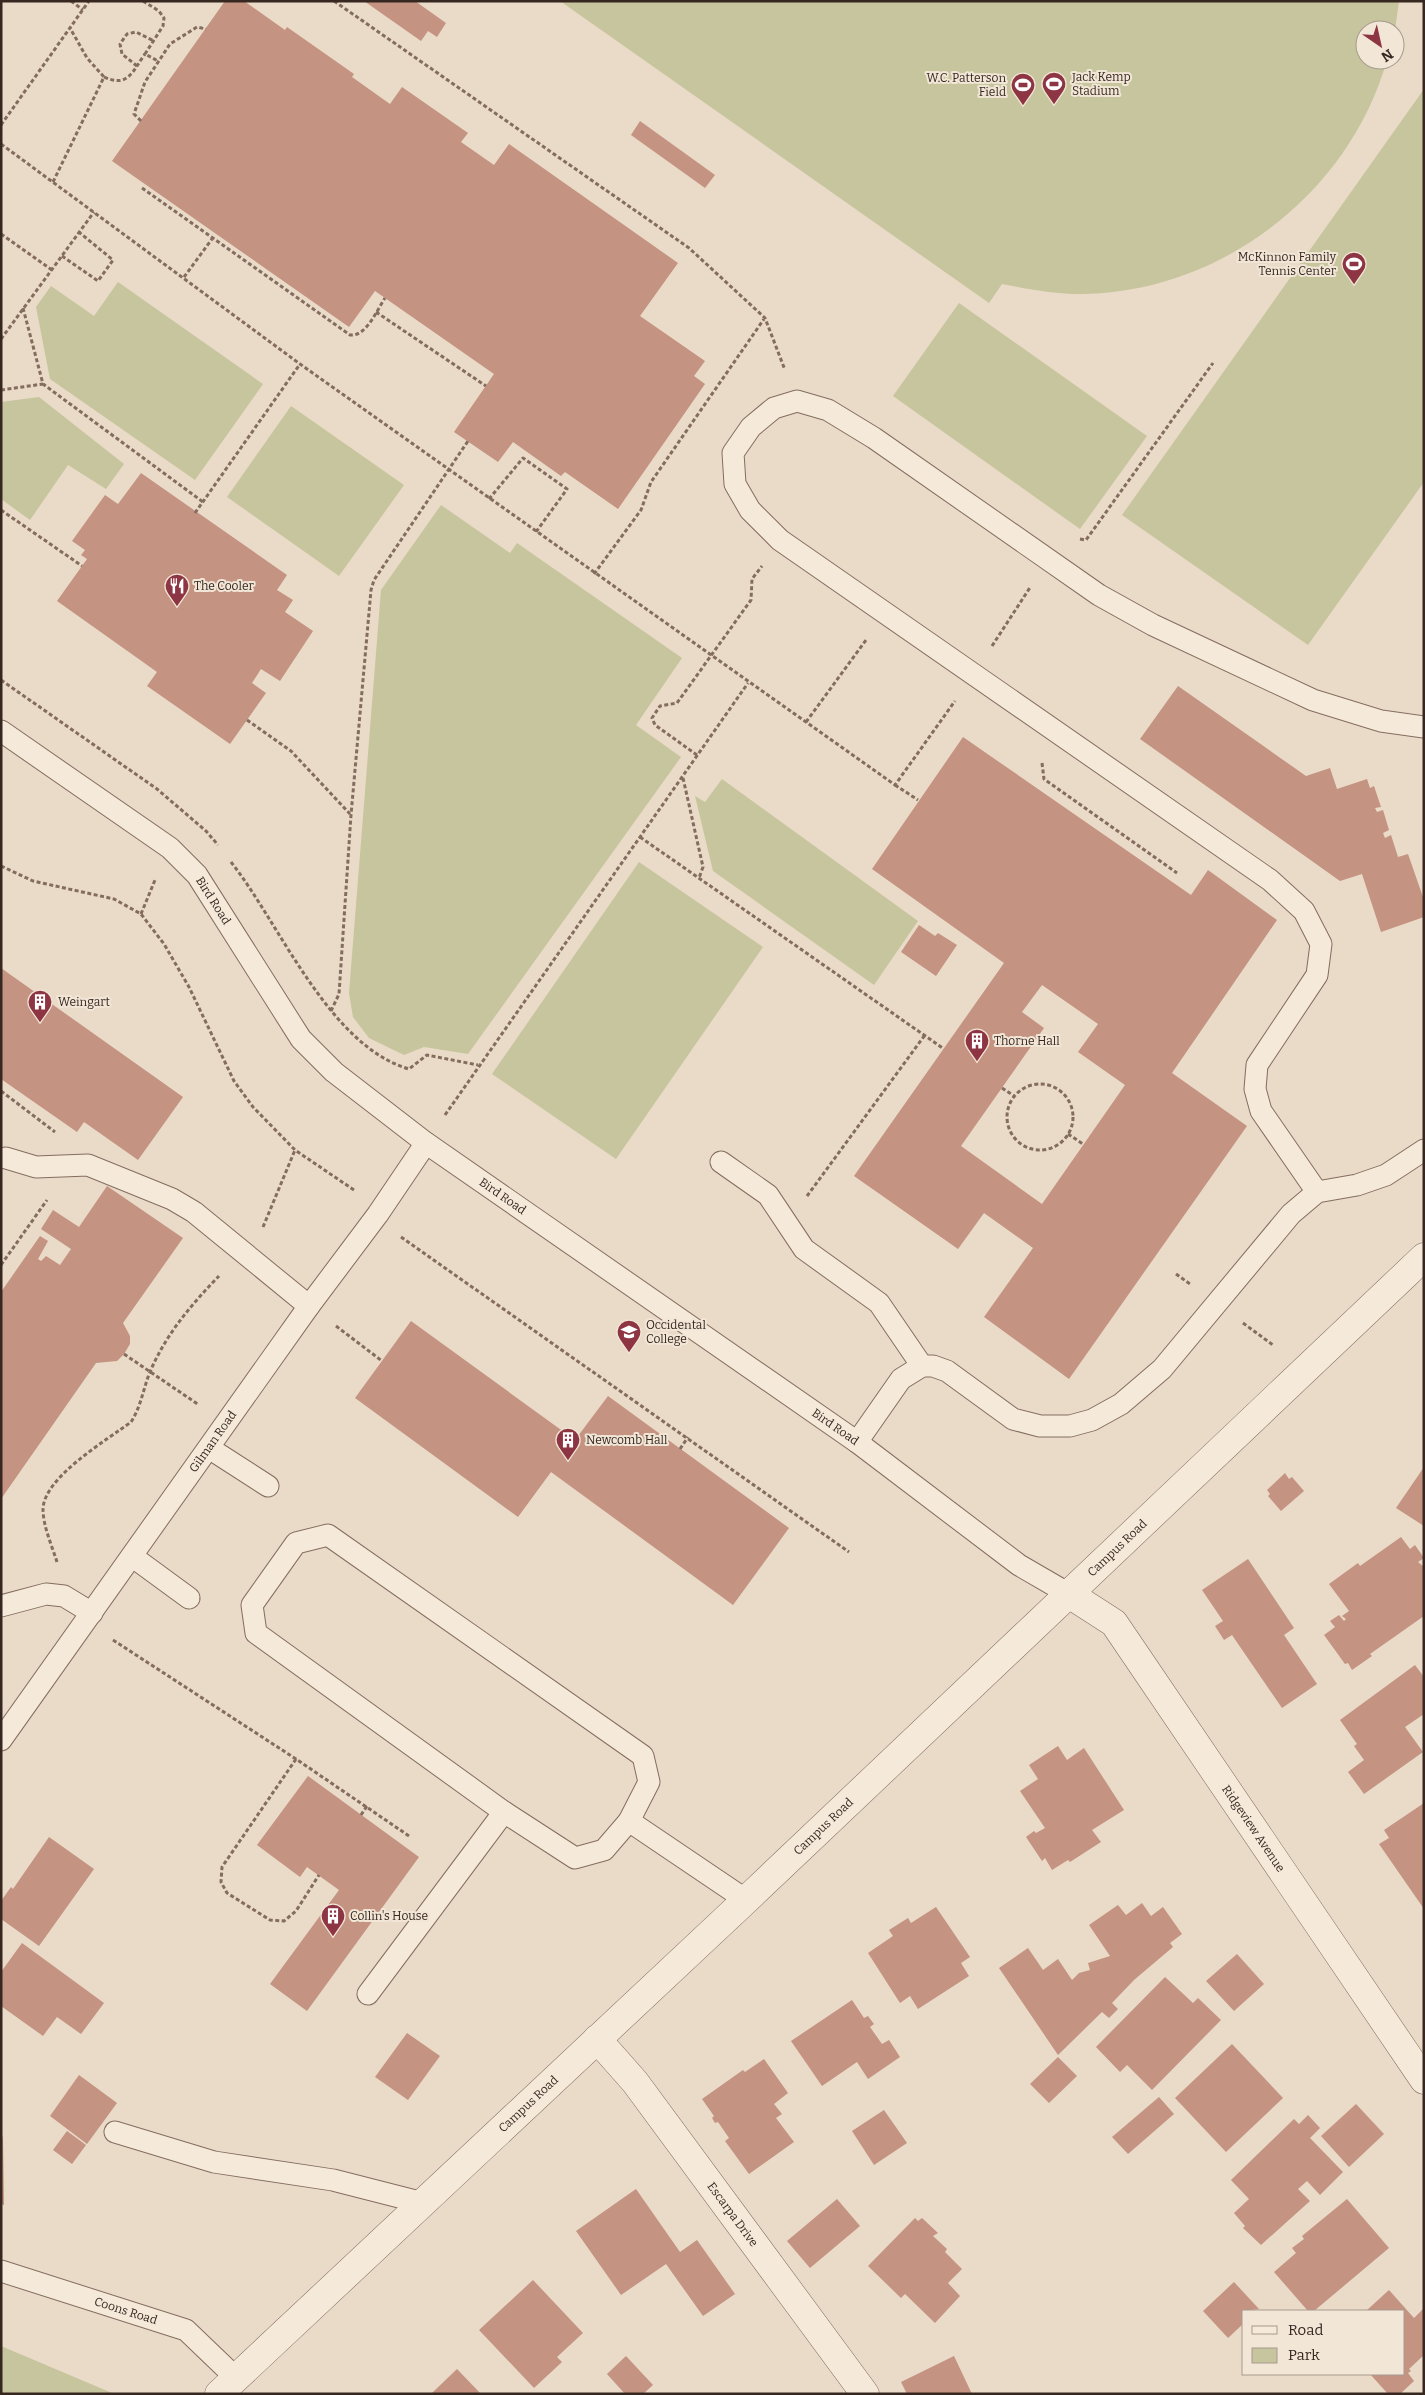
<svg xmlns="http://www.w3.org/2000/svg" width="1425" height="2395" font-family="Bitter,serif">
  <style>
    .green { fill: #c7c59d }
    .building { fill: #c49382; fill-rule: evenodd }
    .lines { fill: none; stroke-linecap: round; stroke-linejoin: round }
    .lane-casing { stroke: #846d5f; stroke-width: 23 }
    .street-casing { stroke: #846d5f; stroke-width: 29 }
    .path { stroke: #846d5f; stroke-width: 3; stroke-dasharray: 4 2.5; stroke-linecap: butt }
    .lane { stroke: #f5e9da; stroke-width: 21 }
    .street { stroke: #f5e9da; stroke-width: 28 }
    .labels { text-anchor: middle; stroke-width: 4; stroke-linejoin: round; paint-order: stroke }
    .poi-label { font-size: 12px; fill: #362821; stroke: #f2e6d7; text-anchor: start }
    .street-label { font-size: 12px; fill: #362821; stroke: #f2e6d7 }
  </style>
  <rect width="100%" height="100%" fill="#eadac8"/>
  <g class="green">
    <path d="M560,1H1399L1395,30H1365V60H1387C1349,194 1220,293 1081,294C1054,294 1028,289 1002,284L989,303Z"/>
    <polygon points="1424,89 1424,482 1308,645 1122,515"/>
    <polygon points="118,282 263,384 195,480 50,379 36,307 51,286 94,316"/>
    <polygon points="959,303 1147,436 1080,529 893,396"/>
    <polygon points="39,397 124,464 106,489 68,465 30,520 1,499 1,402"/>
    <polygon points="291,406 404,485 339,576 227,497"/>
    <polygon points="441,505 510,553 517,543 682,658 636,725 681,757 468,1054 424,1047 404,1055 369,1038 353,1017 349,993 381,590"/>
    <polygon points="722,779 918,921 874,985 713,871 695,796 705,802"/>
    <polygon points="639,862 763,947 616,1159 492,1074"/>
    <polygon points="1,2346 112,2393 1,2394"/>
  </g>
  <g class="building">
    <polygon points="225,1 244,1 285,30 287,27 354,74 352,77 390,104 402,87 468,133 461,142 494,165 509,144 678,263 640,316 705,361 694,376 705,384 618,509 565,472 561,476 513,442 498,462 454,432 494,374 385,298 375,291 349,327 112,161"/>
    <polygon points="364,1 415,1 446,23 437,37 428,31 421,41"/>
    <polygon points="640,121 715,175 705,188 631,135"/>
    <polygon points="141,473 287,575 277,590 293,600 285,612 313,631 280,681 261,669 252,683 266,693 230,744 147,686 157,672 57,601 87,559 81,555 85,550 72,541 105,495 118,504"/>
    <polygon points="1178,686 1306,776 1330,768 1337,789 1367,779 1370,788 1374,786 1381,807 1375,808 1377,812 1383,810 1389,830 1383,833 1385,838 1391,835 1398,857 1408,854 1424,900 1424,917 1381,932 1362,874 1340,881 1140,739"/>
    <path d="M963,737L1191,895L1208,870L1277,920L1172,1073L1247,1126L1069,1379L984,1317L1033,1248L984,1213L958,1249L854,1176L1004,963L872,869ZM1042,985L1098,1024L1078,1052L1125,1085L1042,1204L961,1146L1044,1028L1022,1012Z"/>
    <polygon points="919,925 935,936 938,933 957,945 936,976 901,952"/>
    <polygon points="1,968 183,1097 138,1160 84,1122 77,1132 1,1079"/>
    <polygon points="107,1186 183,1238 123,1323 130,1336 130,1344 124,1354 117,1361 96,1363 1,1499 1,1292 40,1236 48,1241 38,1259 41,1261 46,1256 60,1265 71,1249 41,1229 53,1210 79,1227"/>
    <polygon points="411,1321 575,1440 608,1396 789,1528 733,1605 551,1472 518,1517 355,1398"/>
    <polygon points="1424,1467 1424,1526 1396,1508"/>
    <polygon points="1285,1473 1289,1479 1292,1477 1304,1491 1281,1511 1268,1496 1270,1494 1267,1490"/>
    <polygon points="1401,1537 1410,1549 1415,1545 1424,1558 1418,1562 1424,1567 1424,1616 1370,1654 1372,1656 1352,1670 1348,1663 1345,1664 1324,1635 1335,1627 1330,1621 1339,1615 1344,1621 1346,1619 1342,1616 1349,1611 1329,1584 1358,1563 1360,1566"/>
    <polygon points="1248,1559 1294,1628 1284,1635 1317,1684 1282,1708 1232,1635 1224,1640 1215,1626 1223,1621 1202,1590"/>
    <polygon points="1415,1665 1424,1677 1424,1714 1405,1727 1423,1752 1364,1794 1348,1772 1364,1760 1354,1746 1357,1744 1340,1720"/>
    <polygon points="1058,1746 1067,1760 1084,1748 1124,1810 1092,1830 1101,1842 1070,1862 1068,1860 1052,1870 1045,1858 1042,1861 1026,1837 1034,1831 1036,1833 1045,1828 1020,1791 1038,1779 1029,1765"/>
    <polygon points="308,1776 419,1857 307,2011 270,1984 339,1890 307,1867 300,1877 257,1845"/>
    <polygon points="1424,1803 1424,1909 1379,1844 1389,1838 1384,1830"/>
    <polygon points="49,1837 94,1869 39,1946 1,1919 1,1901 11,1887 13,1889"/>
    <polygon points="1142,1903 1151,1916 1163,1907 1182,1934 1170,1943 1173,1947 1134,1980 1112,2003 1118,2009 1109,2018 1102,2012 1058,2055 999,1968 1028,1948 1043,1970 1058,1959 1072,1980 1079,1973 1090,1970 1088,1963 1110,1956 1089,1925 1118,1905 1126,1915"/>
    <polygon points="936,1907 970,1957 961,1963 969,1976 918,2009 910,1996 900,2003 868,1953 893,1936 889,1930 908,1918 911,1923"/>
    <polygon points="22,1943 104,2003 81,2034 57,2017 43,2036 1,2006 1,1972"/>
    <polygon points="1237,1954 1264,1984 1234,2011 1206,1981"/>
    <polygon points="1165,1977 1193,2003 1198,1998 1221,2020 1152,2090 1127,2065 1120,2072 1096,2047"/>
    <polygon points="852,2000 864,2018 868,2016 874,2024 870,2027 882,2044 889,2040 900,2057 868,2079 857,2062 822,2086 791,2041"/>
    <polygon points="407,2033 440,2056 408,2100 375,2077"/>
    <polygon points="1232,2044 1283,2098 1226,2152 1175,2098"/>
    <polygon points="1058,2057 1077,2076 1049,2103 1030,2084"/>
    <polygon points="764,2059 788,2093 774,2104 782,2114 776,2118 794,2142 749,2174 725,2141 729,2138 718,2122 715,2123 712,2118 714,2116 702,2099 743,2070 745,2072"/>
    <polygon points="79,2075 117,2103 87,2144 50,2116"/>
    <polygon points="1159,2097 1174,2114 1128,2154 1112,2137"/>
    <polygon points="1356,2104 1384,2134 1349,2167 1321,2136"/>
    <polygon points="884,2110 907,2143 874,2165 852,2131"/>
    <polygon points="1308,2115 1320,2128 1310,2138 1343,2172 1320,2195 1307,2181 1298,2189 1310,2201 1261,2245 1243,2228 1245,2226 1234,2213 1249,2199 1231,2180 1294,2119 1299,2124"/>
    <polygon points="67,2131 86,2145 72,2164 53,2150"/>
    <polygon points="2,2134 3,2140 4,2205 1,2204"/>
    <polygon points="636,2189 680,2252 697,2240 735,2294 703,2316 666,2264 621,2295 576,2231"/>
    <polygon points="837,2199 860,2226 810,2268 787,2241"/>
    <polygon points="1347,2199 1389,2248 1314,2311 1308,2311 1274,2272 1296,2253 1292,2248 1304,2239 1302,2236"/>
    <polygon points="915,2218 918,2221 922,2218 938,2233 933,2236 947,2249 945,2252 962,2269 948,2283 960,2296 935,2323 905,2294 901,2298 868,2266"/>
    <polygon points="533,2280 583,2333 557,2357 562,2362 534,2388 479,2330"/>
    <polygon points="1234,2282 1259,2309 1244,2311 1244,2323 1228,2338 1203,2311"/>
    <polygon points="1389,2290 1414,2318 1424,2308 1424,2355 1409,2369 1411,2371 1408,2373 1414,2381 1400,2394 1388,2394 1370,2374 1404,2374 1404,2311 1366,2311"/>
    <polygon points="626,2356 653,2385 643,2394 625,2394 607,2374"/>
    <polygon points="954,2356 972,2394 907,2394 901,2382"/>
    <polygon points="457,2369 481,2394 431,2394"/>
  </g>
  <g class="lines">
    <defs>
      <g id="lane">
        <path id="s1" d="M1,731L170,848L197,875L301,1039L334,1072L426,1143L857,1442L1019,1565L1069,1594"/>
        <polyline points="6,1158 36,1167 88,1165 172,1199 194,1212 309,1306"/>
        <polyline points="721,1162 768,1195 804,1249 879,1303 922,1366"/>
        <polyline points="1317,1192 1261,1111 1255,1089 1257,1065 1317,975 1321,944 1304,911 1270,880 780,540 750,510 735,484 733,453 751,427 774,408 797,401 828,410 874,438 1099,595 1153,625 1313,700 1381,721 1424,727"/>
        <polyline points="857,1442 901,1379 922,1366 933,1366 947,1371 1013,1419 1040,1426 1070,1426 1092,1420 1121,1404 1162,1369 1291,1214 1317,1192 1357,1185 1386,1175 1424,1150"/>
        <polyline points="209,1448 268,1486"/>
        <polygon points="328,1535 643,1756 649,1782 629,1821 604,1850 575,1858 504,1812 256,1633 252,1605 296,1543"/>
        <polyline points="133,1557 189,1598"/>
        <polyline points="1,1606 46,1594 64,1596 92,1613"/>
        <path id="s2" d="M1,1740L309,1306L378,1214L426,1143"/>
        <polyline points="629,1821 746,1900"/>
        <polyline points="368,1994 504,1812"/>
        <polyline points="115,2132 214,2162 333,2180 423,2203"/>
        <path id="s3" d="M1,2271L186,2330L235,2377"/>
      </g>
      <g id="street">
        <path id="s4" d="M1069,1594L1114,1623L1424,2080"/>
        <path id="s5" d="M597,2039L635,2082L865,2394"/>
        <path id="s6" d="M219,2394L746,1900L1424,1257"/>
      </g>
    </defs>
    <use href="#lane" class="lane-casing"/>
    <use href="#street" class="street-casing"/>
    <g class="path">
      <polyline points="71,1 83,10"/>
      <polyline points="143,1 159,11 164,18 163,26 145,54 158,61"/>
      <polyline points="334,1 689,248 765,318 785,370"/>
      <polyline points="137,66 122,54 120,44 127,34 136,32 154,41"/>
      <path d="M104,77C128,88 132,72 145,54"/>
      <polyline points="141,121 134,114 145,82 170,44 197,27 206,29"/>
      <polyline points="1,125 89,1"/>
      <polyline points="1,144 300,364 895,785 955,701"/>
      <polyline points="53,182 104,77 87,58 70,28"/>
      <path d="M142,188L350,335C366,337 377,310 385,298"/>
      <polyline points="1,234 52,270"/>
      <polyline points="62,256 98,281 113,260 80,233"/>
      <polyline points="184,277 212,239"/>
      <polyline points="23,308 43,384 203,502"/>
      <polyline points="376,312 486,386"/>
      <polyline points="1,339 94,212"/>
      <polyline points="1,390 43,384"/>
      <polyline points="489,499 523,458 567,489 536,532"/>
      <polyline points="1,510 82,566"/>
      <polyline points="195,513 300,364"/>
      <polyline points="1080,539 1086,540 1213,363"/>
      <polyline points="594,574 641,510 651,482 764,319"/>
      <polyline points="992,646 1031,586"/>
      <polyline points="1,680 157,789 206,831 218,845"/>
      <polyline points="247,720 291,751 350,814"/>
      <polyline points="806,722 866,640"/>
      <polyline points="697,755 655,725 652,718 660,706 677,703 751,600 752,579 762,566"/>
      <polyline points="1042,763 1044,779 1177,873"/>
      <polyline points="683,778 703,867 699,878"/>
      <polyline points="895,785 918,800"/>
      <polyline points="640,837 944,1049"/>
      <path d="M231,862C280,924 329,1046 409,1069L427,1055L478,1065"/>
      <polyline points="1,866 33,881 114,899 141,914 164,944 189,987 234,1081 253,1107 295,1150 354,1190"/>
      <polyline points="141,914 155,880"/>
      <polyline points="331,1011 339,994 351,815 371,590 374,580 468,441"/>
      <circle cx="1040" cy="1117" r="33"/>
      <polyline points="1002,1088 1014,1096"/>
      <polyline points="1,1091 55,1132"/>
      <polyline points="445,1115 748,683"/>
      <polyline points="1068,1134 1083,1144"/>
      <polyline points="807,1196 925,1035"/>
      <polyline points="263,1227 295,1150"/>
      <polyline points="401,1237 849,1552"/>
      <polyline points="1,1265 47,1200"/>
      <polyline points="1176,1274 1190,1284"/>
      <polyline points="1243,1323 1273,1345"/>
      <polyline points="336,1326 382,1361"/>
      <polyline points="124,1354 199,1405"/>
      <polyline points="680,1449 688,1437"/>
      <path d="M57,1562C52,1546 43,1526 43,1509C44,1477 107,1440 131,1422C141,1407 143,1389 150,1372C166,1334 191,1305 219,1276"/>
      <polyline points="113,1640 296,1759 409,1836"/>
      <polyline points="296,1759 222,1867 221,1882 227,1893 270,1920 284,1921 296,1911 319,1875"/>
      <polyline points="361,1815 367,1806"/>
    </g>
    <use href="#lane" class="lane"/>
    <use href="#street" class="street"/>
  </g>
  <defs>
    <symbol id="stadium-pin" viewBox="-11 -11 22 30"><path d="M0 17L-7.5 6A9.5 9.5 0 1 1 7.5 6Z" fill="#8d3543" stroke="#f2e6d7"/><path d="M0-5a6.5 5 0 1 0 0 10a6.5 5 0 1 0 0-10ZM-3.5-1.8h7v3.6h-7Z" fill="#fff"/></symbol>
    <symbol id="restaurant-pin" viewBox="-11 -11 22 30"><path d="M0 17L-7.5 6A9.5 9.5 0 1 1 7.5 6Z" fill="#8d3543" stroke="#f2e6d7"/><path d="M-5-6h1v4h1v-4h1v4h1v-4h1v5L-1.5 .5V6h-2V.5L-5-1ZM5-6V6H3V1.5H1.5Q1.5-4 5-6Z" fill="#fff"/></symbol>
    <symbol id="building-pin" viewBox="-11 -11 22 30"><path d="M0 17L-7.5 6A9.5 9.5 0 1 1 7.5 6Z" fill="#8d3543" stroke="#f2e6d7"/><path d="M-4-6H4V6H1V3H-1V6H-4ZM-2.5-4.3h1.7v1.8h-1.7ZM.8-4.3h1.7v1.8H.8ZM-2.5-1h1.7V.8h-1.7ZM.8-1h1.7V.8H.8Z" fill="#fff"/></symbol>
    <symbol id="university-pin" viewBox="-11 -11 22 30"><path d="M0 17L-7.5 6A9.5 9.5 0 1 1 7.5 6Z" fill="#8d3543" stroke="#f2e6d7"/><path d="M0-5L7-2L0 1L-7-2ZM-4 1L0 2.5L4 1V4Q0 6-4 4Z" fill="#fff"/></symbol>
  </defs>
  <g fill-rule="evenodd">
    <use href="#stadium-pin" x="1040" y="70" width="28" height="38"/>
    <use href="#stadium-pin" x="1009" y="71" width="28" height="38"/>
    <use href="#stadium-pin" x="1340" y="250" width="28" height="38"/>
    <use href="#restaurant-pin" x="163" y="572" width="28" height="38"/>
    <use href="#building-pin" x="26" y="988" width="28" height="38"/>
    <use href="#building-pin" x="963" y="1027" width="28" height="38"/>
    <use href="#university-pin" x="615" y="1318" width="28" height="38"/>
    <use href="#building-pin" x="554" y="1426" width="28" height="38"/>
    <use href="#building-pin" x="319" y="1902" width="28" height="38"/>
  </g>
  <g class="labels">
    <g class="poi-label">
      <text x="1072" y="81">Jack Kemp<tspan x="1072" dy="14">Stadium</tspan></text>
      <text x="1006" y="82" text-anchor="end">W.C. Patterson<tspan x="1006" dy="14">Field</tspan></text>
      <text x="1336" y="261" text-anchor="end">McKinnon Family<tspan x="1336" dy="14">Tennis Center</tspan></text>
      <text x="194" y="590">The Cooler</text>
      <text x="58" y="1006">Weingart</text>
      <text x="994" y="1045">Thorne Hall</text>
      <text x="646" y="1329">Occidental<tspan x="646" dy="14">College</tspan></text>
      <text x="586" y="1444">Newcomb Hall</text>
      <text x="350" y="1920">Collin's House</text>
    </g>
    <g class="street-label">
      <text dy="4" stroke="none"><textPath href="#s1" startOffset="274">Bird Road</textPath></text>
      <text dy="4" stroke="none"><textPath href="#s1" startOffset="694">Bird Road</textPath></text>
      <text dy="4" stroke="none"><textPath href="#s1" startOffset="1099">Bird Road</textPath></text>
      <text dy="4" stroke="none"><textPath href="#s2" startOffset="366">Gilman Road</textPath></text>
      <text dy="4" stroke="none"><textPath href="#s6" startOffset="1234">Campus Road</textPath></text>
      <text dy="4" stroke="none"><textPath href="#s6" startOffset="829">Campus Road</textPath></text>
      <text dy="4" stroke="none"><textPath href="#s4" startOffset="302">Ridgeview Avenue</textPath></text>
      <text dy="4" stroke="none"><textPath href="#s6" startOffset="424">Campus Road</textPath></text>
      <text dy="4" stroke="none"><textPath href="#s5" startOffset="222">Escarpa Drive</textPath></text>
      <text dy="4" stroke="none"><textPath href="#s3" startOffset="131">Coons Road</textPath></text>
    </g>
  </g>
  <rect width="1425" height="2395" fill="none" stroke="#362821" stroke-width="5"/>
  <rect x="1242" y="2310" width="162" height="65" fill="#f2e6d7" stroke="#a79a8e"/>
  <rect x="1252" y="2326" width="25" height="8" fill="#f5e9da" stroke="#a79a8e"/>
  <text x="1288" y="2335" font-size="15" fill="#362821">Road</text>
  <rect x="1252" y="2348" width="25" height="15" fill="#c7c59d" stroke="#a79a8e"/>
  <text x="1288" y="2360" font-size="15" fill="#362821">Park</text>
  <g transform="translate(1380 45) rotate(146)"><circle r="24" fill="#f2e6d7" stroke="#a79a8e"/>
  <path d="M0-4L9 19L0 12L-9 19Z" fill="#8d3543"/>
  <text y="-8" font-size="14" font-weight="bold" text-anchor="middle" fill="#362821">N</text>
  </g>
</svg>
